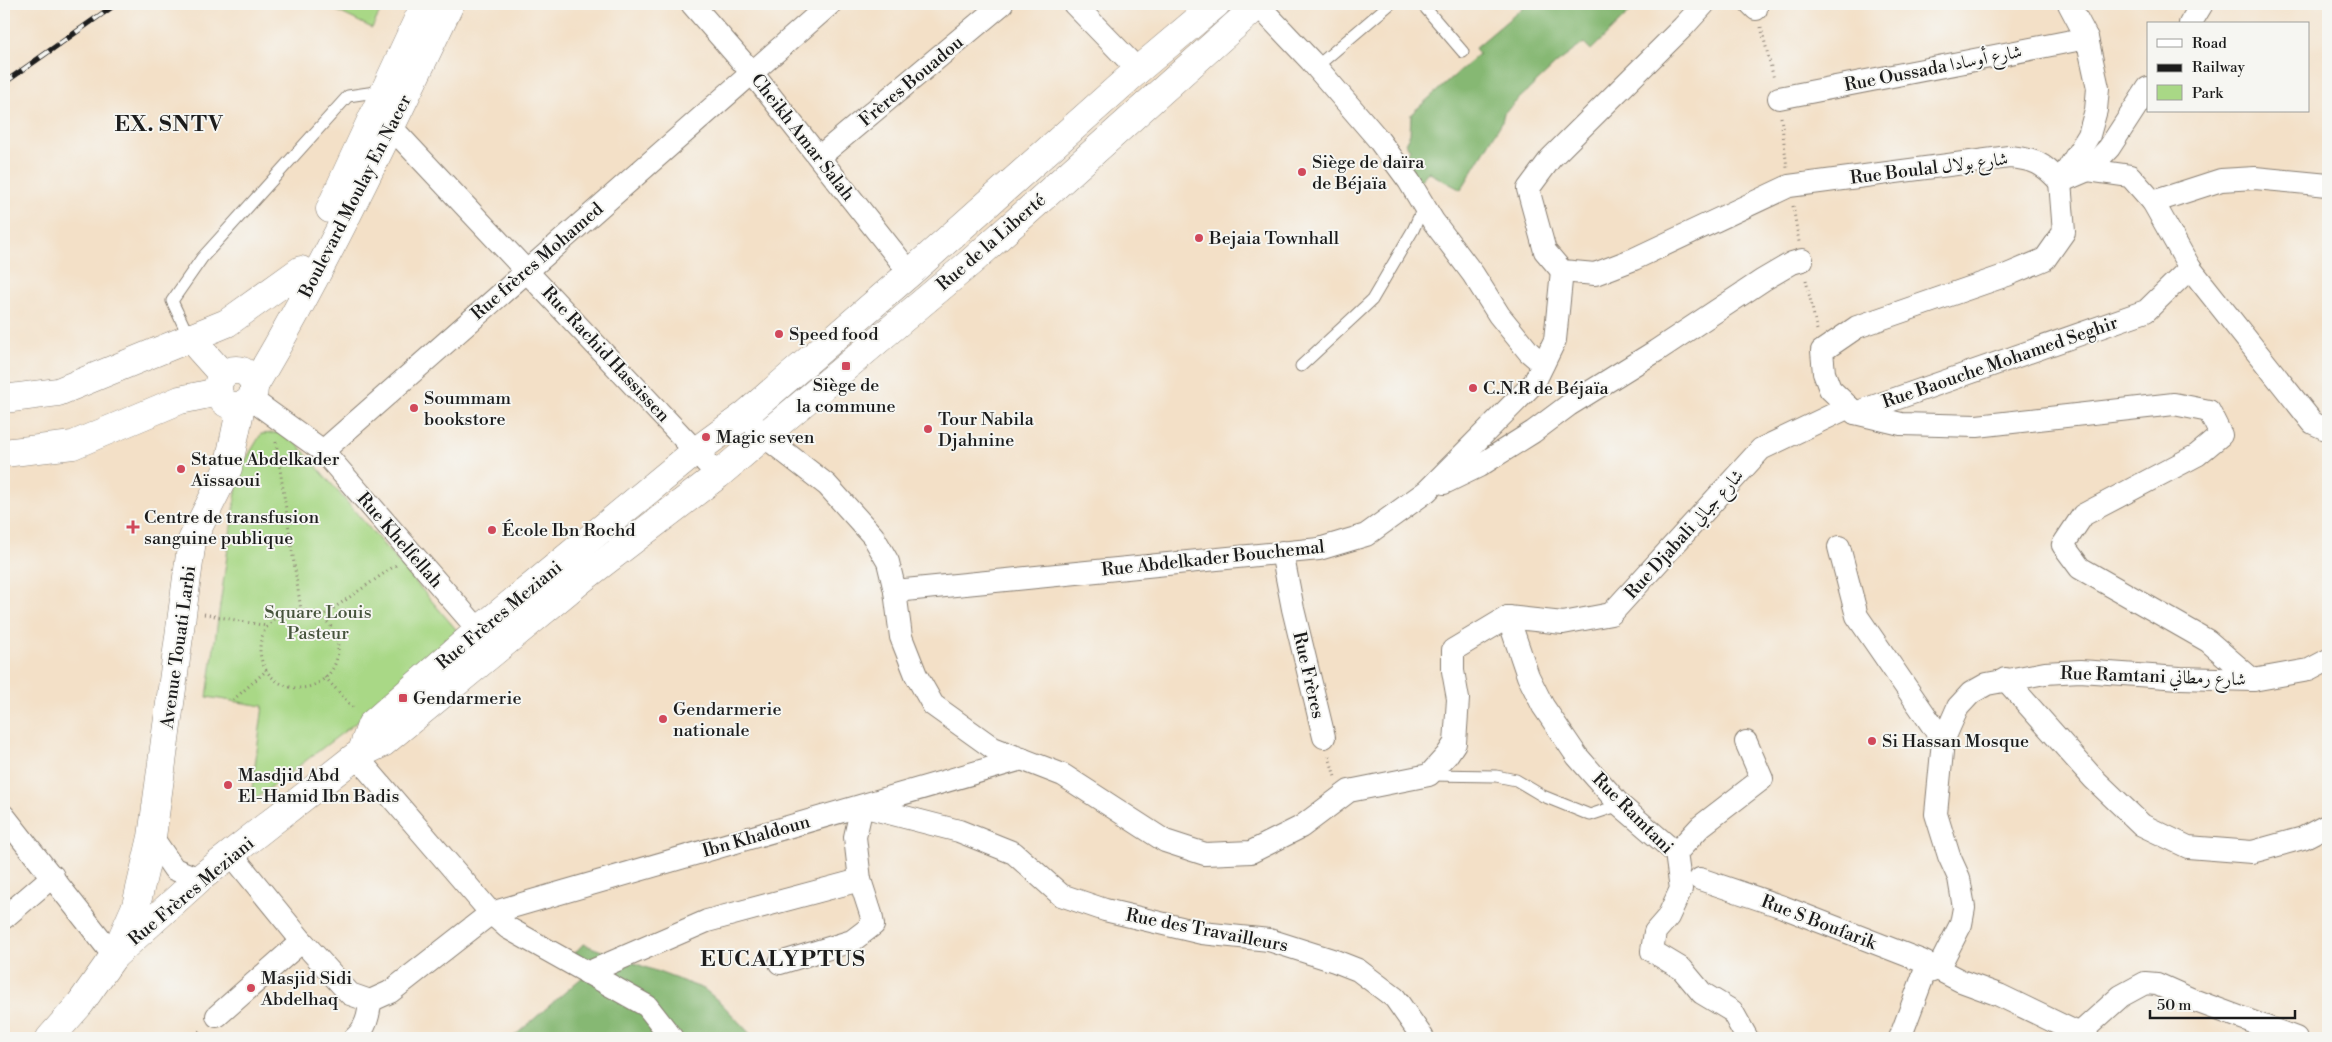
<svg xmlns="http://www.w3.org/2000/svg" width="2332" height="1042" font-family="'Libre Bodoni',Amiri,serif">
  <style>
    .green { fill: #a9d886; stroke: #627a51 }
    .forest { fill: #86b873; stroke: #516a48 }
    .lines { fill: none; stroke-linecap: round; stroke-linejoin: round }
    .lane-casing { stroke: #887e72; stroke-width: 13 }
    .street-casing { stroke: #887e72; stroke-width: 24 }
    .secondary-casing { stroke: #887e72; stroke-width: 29 }
    .primary-casing { stroke: #887e72; stroke-width: 29 }
    .path { stroke: #887e72; stroke-width: 3; stroke-dasharray: 1 4; stroke-linecap: butt }
    .lane { stroke: #fff; stroke-width: 11 }
    .street { stroke: #fff; stroke-width: 22 }
    .secondary { stroke: #fff; stroke-width: 28 }
    .primary { stroke: #fff; stroke-width: 28 }
    .rail-casing { stroke: #1c1c1c; stroke-width: 5.5 }
    .rail { stroke: #f6f6f2; stroke-width: 4; stroke-dasharray: 11; stroke-linecap: butt }
    .poi-dot { fill: #d1495b; stroke: #f6f6f2; stroke-width: 2 }
    .labels { text-anchor: middle; stroke-width: 4; stroke-linejoin: round; paint-order: stroke }
    .street-label { font-size: 18px; fill: #1c1c1c; stroke: #f6f6f2 }
    .poi-label { font-size: 18px; fill: #1c1c1c; stroke: #f6f6f2; text-anchor: start }
    .park-label { font-size: 18px; fill: #46543c; stroke: #f6f6f2 }
    .district-label { font-size: 22px; font-weight: bold; letter-spacing: 1px; fill: #1c1c1c; stroke: #f6f6f2 }
  </style>
  <rect width="100%" height="100%" fill="#f6f6f2"/>
  <filter id="ink" filterUnits="userSpaceOnUse"><feTurbulence type="fractalNoise" baseFrequency=".02" numOctaves="2"/><feDisplacementMap in="SourceGraphic" scale="10" xChannelSelector="R" yChannelSelector="G"/><feConvolveMatrix kernelMatrix="1 2 1 2 8 2 1 2 1" color-interpolation-filters="sRGB"/></filter>
  <filter id="wash" filterUnits="userSpaceOnUse"><feTurbulence type="fractalNoise" baseFrequency=".0096" numOctaves="4" result="noise"/><feDisplacementMap in="SourceGraphic" scale="20" xChannelSelector="R" yChannelSelector="G"/><feGaussianBlur stdDeviation="1.12" result="paint"/><feColorMatrix in="noise" values="0 0 0 0 0 0 0 0 0 0 0 0 0 0 0 0 0 1.4 0 .05"/><feComposite in="paint" operator="in"/></filter>
  <g filter="url(#wash)">
    <rect width="100%" height="100%" fill="#f3e0c7"/>
    <g class="green">
      <polygon points="335,4 384,4 372,28 333,9"/>
      <polygon points="287,432 460,634 362,718 250,803 263,706 207,697 239,471 261,434"/>
    </g>
    <g class="forest">
      <polygon points="1527,4 1638,4 1591,50 1584,43 1557,63 1504,113 1502,122 1461,190 1428,172 1418,183 1400,160 1410,150 1405,143 1410,134 1411,114 1479,54 1475,48"/>
      <polygon points="583,944 704,989 721,1003 754,1038 512,1038 586,974 574,954"/>
    </g>
  </g>
  <g filter="url(#ink)">
    <g class="lines">
      <defs>
        <g id="lane">
          <polyline points="1422,4 1463,52"/>
          <polyline points="1316,67 1390,4"/>
          <polyline points="189,337 172,301 202,258 348,96 382,91"/>
          <polyline points="1301,366 1372,300 1413,230 1424,206"/>
          <polyline points="1431,775 1496,776 1516,780 1543,796 1590,815 1620,805"/>
        </g>
        <g id="street">
          <polyline points="692,4 753,74 910,273"/>
          <polyline points="1074,4 1138,70"/>
          <path d="M1704,4L1683,27L1551,158L1528,189L1545,251L1562,271L1595,274L1634,259L1789,186L2009,157C2034,159 2043,163 2060,182L2088,170L2109,148L2148,88"/>
          <polyline points="1751,4 1756,9"/>
          <polyline points="2069,4 2087,38 2098,88 2096,110 2089,135 2060,182 2064,232 2045,259 2007,275 1857,327 1822,351 1824,373 1830,389 1855,413 1901,424 1977,426 2174,404 2209,411 2221,435 2197,455 2083,515 2063,545 2080,568 2208,641 2253,680"/>
          <polyline points="1258,5 1311,61 1378,139 1409,181 1433,221 1473,274 1499,315 1529,352 1543,364"/>
          <polyline points="2190,24 2202,4"/>
          <polyline points="1779,98 2087,38"/>
          <polyline points="391,127 718,475"/>
          <polyline points="819,157 1002,4"/>
          <polyline points="2088,170 2130,176 2153,202 2190,268 2313,423 2328,430"/>
          <polyline points="2153,202 2221,180 2255,178 2328,185"/>
          <polyline points="251,399 323,451 489,642"/>
          <polyline points="1855,413 2146,311 2190,268"/>
          <polyline points="753,424 764,436 827,485 873,536 888,562 895,591 901,637 916,675 933,705 993,748 1063,775 1165,841 1205,854 1251,852 1301,827 1349,791 1429,775 1447,755 1455,743 1458,699 1453,671 1453,650 1508,617"/>
          <polyline points="323,451 830,4"/>
          <polyline points="1444,483 1479,466 1533,432 1569,405 1656,351 1763,280 1792,263 1802,260"/>
          <polyline points="1839,547 1857,616 1943,741"/>
          <polyline points="1282,552 1293,609 1324,737"/>
          <polyline points="895,591 1319,549 1366,535 1427,491 1534,383 1555,340 1562,271"/>
          <polyline points="1508,617 1528,676 1543,706 1577,756 1620,805 1676,853 1681,889 1668,917 1655,932 1652,951 1682,969 1702,993 1732,1011 1747,1038"/>
          <polyline points="1508,617 1563,623 1611,614 1761,449 1849,407"/>
          <polyline points="2005,679 2093,778 2142,825 2188,847 2252,852 2303,838 2328,825"/>
          <polyline points="356,756 491,913 508,928 647,1006 672,1038"/>
          <polyline points="4,816 114,956"/>
          <polyline points="152,837 174,869 199,879"/>
          <polyline points="1676,853 1701,826 1762,779 1746,742"/>
          <polyline points="232,855 302,941 350,994 370,1001 390,992 491,913 1022,759"/>
          <polyline points="1700,879 1783,907 1922,961 1961,981 1999,995 2088,1038"/>
          <polyline points="4,918 53,876"/>
          <polyline points="780,963 852,941 873,925 871,914 860,880 855,837 862,806 959,831 1014,853 1061,895 1105,910 1202,933 1269,940 1335,961 1358,970 1395,998 1423,1038"/>
          <polyline points="587,973 707,921 860,880"/>
          <polyline points="217,1016 302,941"/>
          <polyline points="2079,1034 2121,996 2145,983 2157,984 2193,1000 2296,1038"/>
          <path d="M355,1038C366,1028 369,1016 370,1001"/>
          <polyline points="1900,1038 1924,974 1938,969 1961,924 1964,908 1959,878 1949,856 1936,814 1943,741 1958,707 1971,693 1987,684 2045,673 2080,671 2180,678 2253,680 2309,670 2328,660"/>
        </g>
        <g id="secondary">
          <polyline points="362,751 371,725 479,630 696,451 745,415 910,273 1138,70 1216,4"/>
          <polyline points="114,956 199,879 356,756 383,743 581,580 718,475 764,436 972,261 1259,4"/>
          <polyline points="50,1038 80,1004 114,956 136,906 152,837 192,540 228,468 241,406"/>
        </g>
        <g id="primary">
          <polyline points="330,209 425,4"/>
          <polyline points="189,337 223,375"/>
          <circle cx="236" cy="388" r="18"/>
          <path d="M254,386C327,263 388,133 450,4"/>
          <polyline points="4,399 58,392 227,323 301,270"/>
          <polyline points="4,453 73,445 180,400 218,392"/>
        </g>
      </defs>
      <use href="#lane" class="lane-casing"/>
      <use href="#street" class="street-casing"/>
      <use href="#secondary" class="secondary-casing"/>
      <use href="#primary" class="primary-casing"/>
      <g class="path">
        <polyline points="1761,27 1774,79"/>
        <polyline points="1781,117 1787,168"/>
        <polyline points="1793,206 1799,242"/>
        <polyline points="1806,280 1817,330"/>
        <polyline points="276,442 301,610"/>
        <circle cx="299" cy="649" r="39"/>
        <polyline points="204,614 267,626"/>
        <polyline points="321,617 396,565"/>
        <polyline points="325,677 355,710"/>
        <polyline points="233,700 267,670"/>
        <polyline points="1329,756 1335,777"/>
        <polyline points="191,1038 202,1029"/>
      </g>
      <use href="#lane" class="lane"/>
      <use href="#street" class="street"/>
      <use href="#secondary" class="secondary"/>
      <use href="#primary" class="primary"/>
      <defs>
        <polyline id="rail" points="4,83 116,4"/>
      </defs>
      <use href="#rail" class="rail-casing"/>
      <use href="#rail" class="rail"/>
    </g>
  </g>
  <g class="poi-dot">
    <circle cx="1302" cy="172" r="5"/>
    <circle cx="1199" cy="238" r="5"/>
    <circle cx="779" cy="334" r="5"/>
    <rect x="841" y="361" width="10" height="10" rx="2.5"/>
    <circle cx="1473" cy="388" r="5"/>
    <circle cx="414" cy="408" r="5"/>
    <circle cx="928" cy="429" r="5"/>
    <circle cx="706" cy="437" r="5"/>
    <circle cx="181" cy="469" r="5"/>
    <path d="M130.5 519.5h5v5h5v5h-5v5h-5v-5h-5v-5h5z"/>
    <circle cx="492" cy="530" r="5"/>
    <rect x="398" y="693" width="10" height="10" rx="2.5"/>
    <circle cx="663" cy="719" r="5"/>
    <circle cx="1872" cy="741" r="5"/>
    <circle cx="228" cy="785" r="5"/>
    <circle cx="251" cy="988" r="5"/>
  </g>
  <g class="labels">
    <g class="street-label">
      <text transform="translate(1933 68) rotate(-11)" y="6">Rue Oussada شارع أوسادا</text>
      <text transform="translate(911 81) rotate(-40)" y="6">Frères Bouadou</text>
      <text transform="translate(803 137) rotate(52)" y="6">Cheikh Amar Salah</text>
      <text transform="translate(1929 168) rotate(-7)" y="6">Rue Boulal شارع بولال</text>
      <text transform="translate(355 196) rotate(-63)" y="6">Boulevard Moulay En Nacer</text>
      <text transform="translate(991 242) rotate(-41)" y="6">Rue de la Liberté</text>
      <text transform="translate(537 261) rotate(-41)" y="6">Rue frères Mohamed</text>
      <text transform="translate(606 354) rotate(47)" y="6">Rue Rachid Hassissen</text>
      <text transform="translate(2000 362) rotate(-19)" y="6">Rue Baouche Mohamed Seghir</text>
      <text transform="translate(1684 534) rotate(-48)" y="6">Rue Djabali شارع جبالي</text>
      <text transform="translate(400 540) rotate(49)" y="6">Rue Khelfellah</text>
      <text transform="translate(1213 558) rotate(-6)" y="6">Rue Abdelkader Bouchemal</text>
      <text transform="translate(499 615) rotate(-40)" y="6">Rue Frères Meziani</text>
      <text transform="translate(178 647) rotate(-82)" y="6">Avenue Touati Larbi</text>
      <text transform="translate(1309 675) rotate(77)" y="6">Rue Frères</text>
      <text transform="translate(2153 676) rotate(2)" y="6">Rue Ramtani شارع رمطاني</text>
      <text transform="translate(1633 813) rotate(45)" y="6">Rue Ramtani</text>
      <text transform="translate(756 836) rotate(-16)" y="6">Ibn Khaldoun</text>
      <text transform="translate(191 891) rotate(-40)" y="6">Rue Frères Meziani</text>
      <text transform="translate(1819 922) rotate(21)" y="6">Rue S Boufarik</text>
      <text transform="translate(1207 930) rotate(11)" y="6">Rue des Travailleurs</text>
    </g>
    <g class="poi-label">
      <text x="1312" y="168">Siège de daïra<tspan x="1312" dy="21">de Béjaïa</tspan></text>
      <text x="1209" y="244">Bejaia Townhall</text>
      <text x="789" y="340">Speed food</text>
      <text x="846" y="391" text-anchor="middle">Siège de<tspan x="846" dy="21">la commune</tspan></text>
      <text x="1483" y="394">C.N.R de Béjaïa</text>
      <text x="424" y="404">Soummam<tspan x="424" dy="21">bookstore</tspan></text>
      <text x="938" y="425">Tour Nabila<tspan x="938" dy="21">Djahnine</tspan></text>
      <text x="716" y="443">Magic seven</text>
      <text x="191" y="465">Statue Abdelkader<tspan x="191" dy="21">Aïssaoui</tspan></text>
      <text x="144" y="523">Centre de transfusion<tspan x="144" dy="21">sanguine publique</tspan></text>
      <text x="502" y="536">École Ibn Rochd</text>
      <text x="413" y="704">Gendarmerie</text>
      <text x="673" y="715">Gendarmerie<tspan x="673" dy="21">nationale</tspan></text>
      <text x="1882" y="747">Si Hassan Mosque</text>
      <text x="238" y="781">Masdjid Abd<tspan x="238" dy="21">El-Hamid Ibn Badis</tspan></text>
      <text x="261" y="984">Masjid Sidi<tspan x="261" dy="21">Abdelhaq</tspan></text>
    </g>
    <g class="park-label">
      <text x="318" y="618">Square Louis<tspan x="318" dy="21">Pasteur</tspan></text>
    </g>
    <g class="district-label">
      <text x="169" y="131">EX. SNTV</text>
      <text x="783" y="966">EUCALYPTUS</text>
    </g>
  </g>
  <rect width="2332" height="1042" fill="none" stroke="#f6f6f2" stroke-width="20"/>
  <rect x="2147" y="22" width="162" height="90" fill="#f6f6f2" stroke="#9f9f9c"/>
  <rect x="2157" y="39" width="25" height="8" fill="#ffffff" stroke="#9f9f9c"/>
  <text x="2192" y="48" font-size="15" fill="#1c1c1c">Road</text>
  <rect x="2157" y="64" width="25" height="8" fill="#1c1c1c" stroke="#9f9f9c"/>
  <text x="2192" y="72" font-size="15" fill="#1c1c1c">Railway</text>
  <rect x="2157" y="85" width="25" height="15" fill="#a9d886" stroke="#9f9f9c"/>
  <text x="2192" y="98" font-size="15" fill="#1c1c1c">Park</text>
  <path d="M2150 1010v8h145v-8" fill="none" stroke="#1c1c1c" stroke-width="2.5"/>
  <text x="2157" y="1010" font-size="15" fill="#1c1c1c" stroke="#f6f6f2" stroke-width="4" paint-order="stroke">50 m</text>
</svg>
